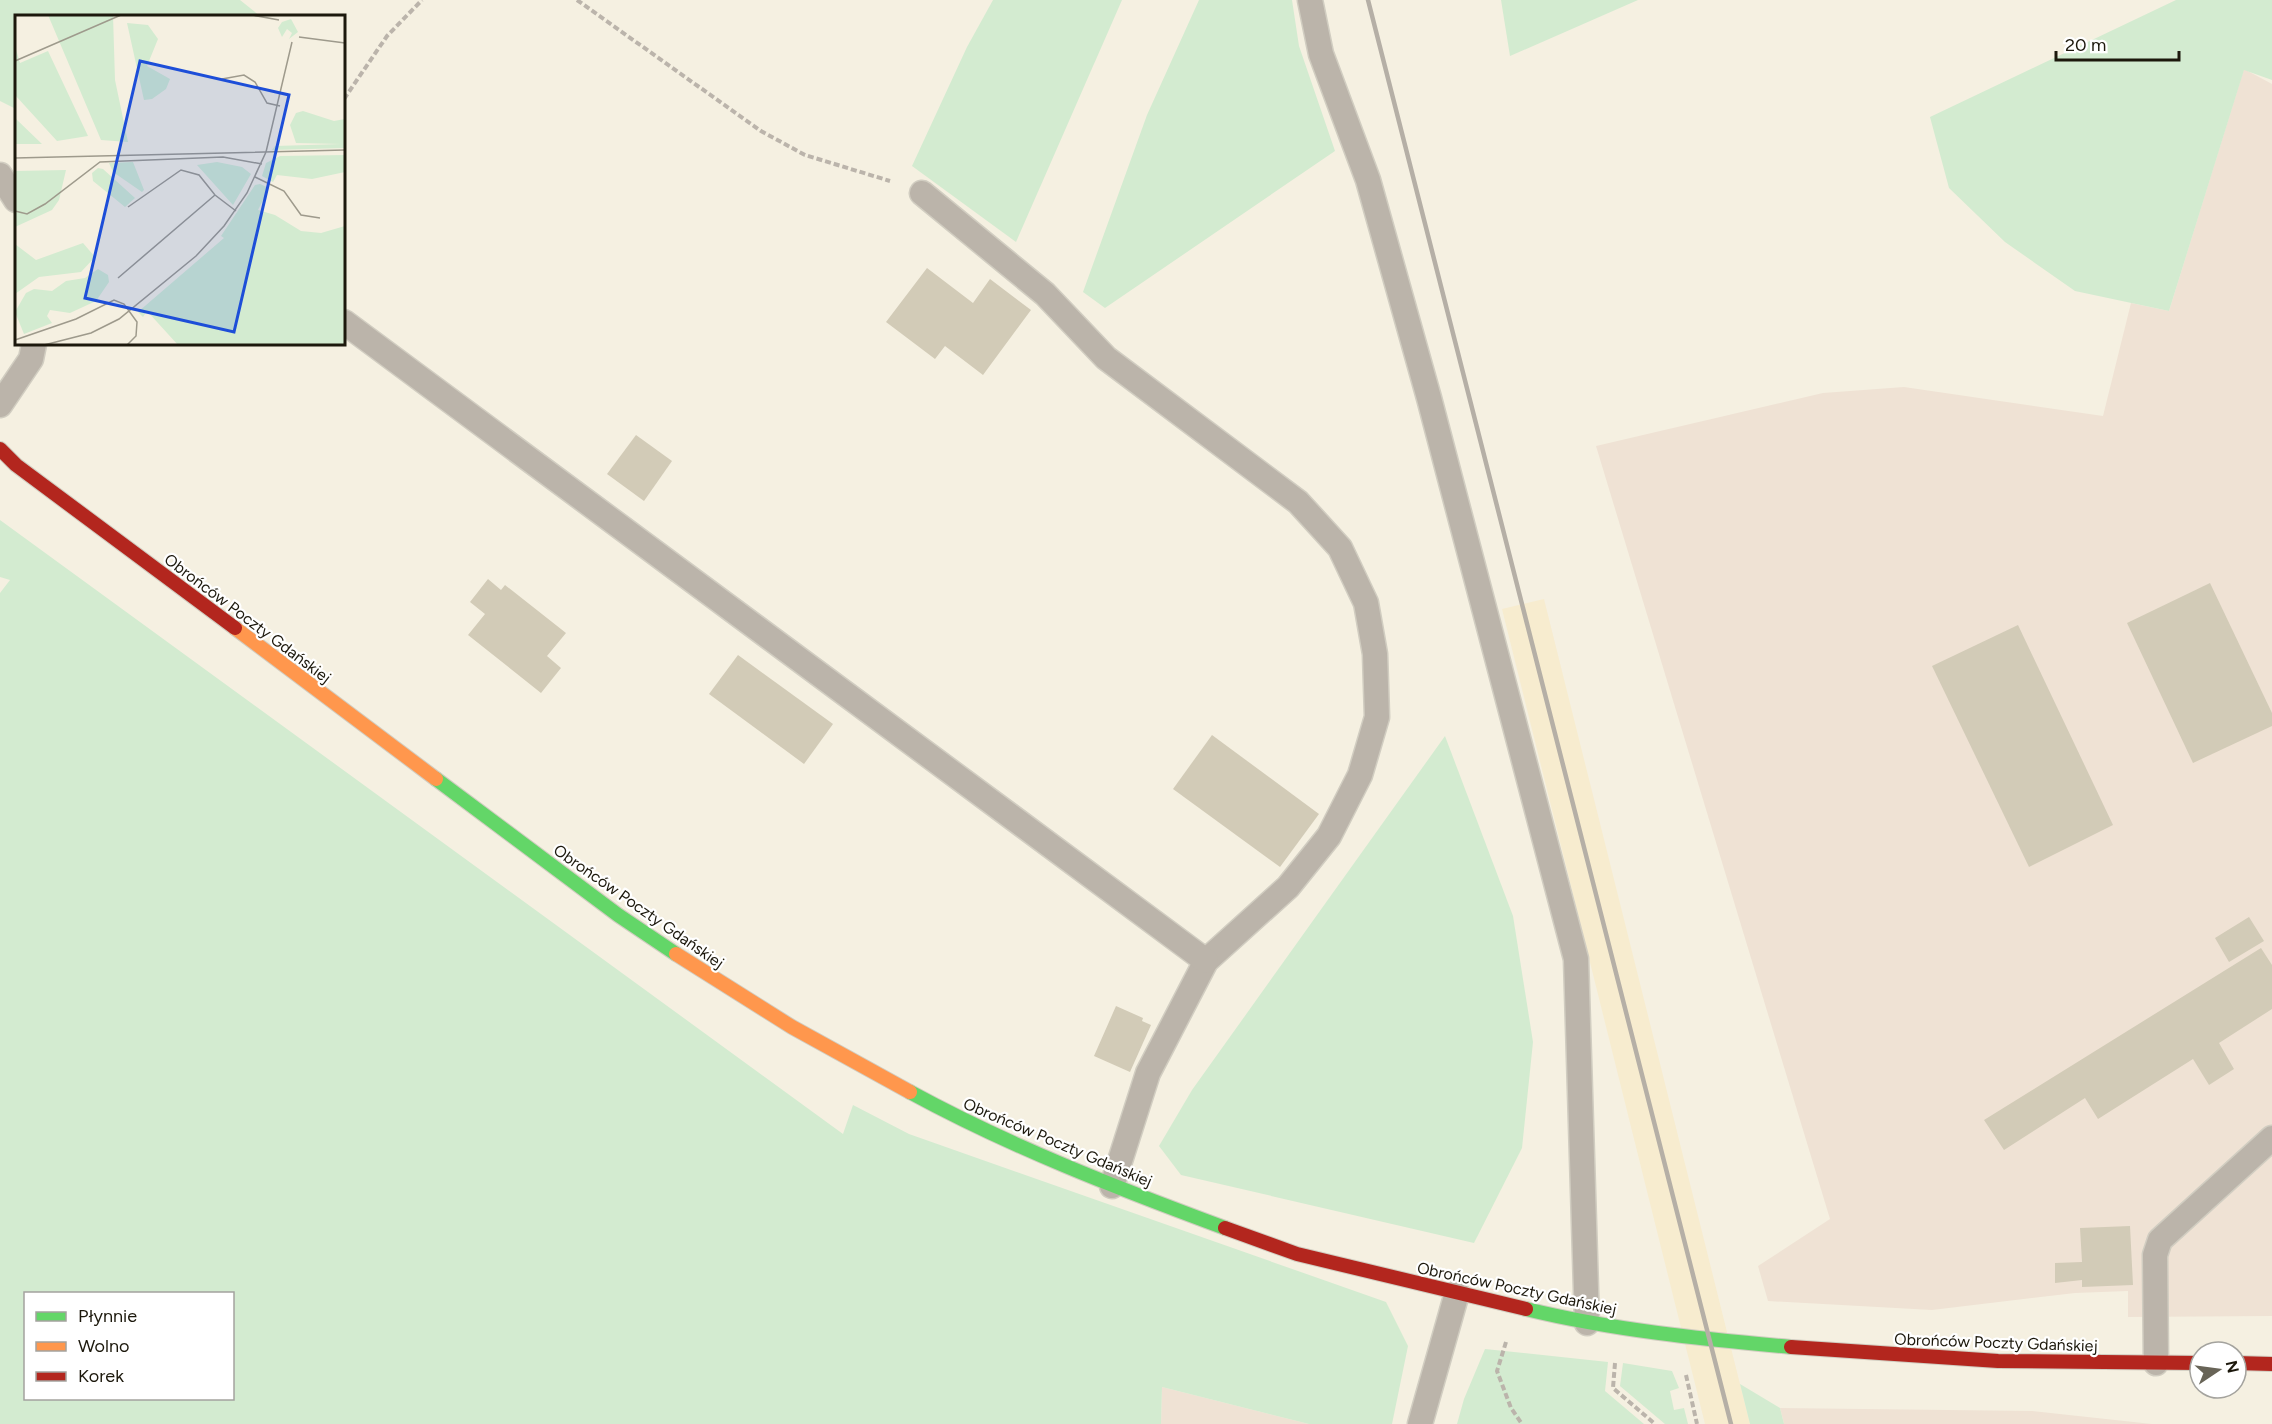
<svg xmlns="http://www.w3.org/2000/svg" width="2272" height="1424" font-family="Figtree,sans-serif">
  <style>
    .industrial { fill: #efe2d4 }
    .built { fill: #f7eccf }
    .green { fill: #d3ebd0; fill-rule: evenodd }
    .building { fill: #d2cbb7 }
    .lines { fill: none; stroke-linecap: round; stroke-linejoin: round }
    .lane-casing { stroke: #d1cdc1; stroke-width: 27 }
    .fast-casing { stroke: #d1cdc1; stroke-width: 16 }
    .slow-casing { stroke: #d1cdc1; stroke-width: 16 }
    .jam-casing { stroke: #d1cdc1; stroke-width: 16 }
    .path { stroke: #bbb4ab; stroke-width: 4; stroke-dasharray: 6 3; stroke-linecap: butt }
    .lane { stroke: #bbb4aa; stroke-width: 24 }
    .fast { stroke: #63d668; stroke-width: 14 }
    .slow { stroke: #ff974d; stroke-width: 14 }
    .jam { stroke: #b3261e; stroke-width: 14 }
    .rail { stroke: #b5afa6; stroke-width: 4.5 }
    .labels { text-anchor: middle; stroke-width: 4.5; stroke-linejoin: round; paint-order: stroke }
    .street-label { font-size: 16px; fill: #1c180c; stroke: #fff }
    .inset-road { fill: none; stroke: #9e9a8c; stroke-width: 1.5 }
    .view { fill: #1d4ed8; fill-opacity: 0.15; stroke: #1d4ed8; stroke-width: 3 }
    .inset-edge { fill: none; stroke: #1c180c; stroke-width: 3 }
  </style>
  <rect width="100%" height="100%" fill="#f5f0e1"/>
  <g class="industrial">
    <polygon points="2244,69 2272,84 2272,1316 2128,1317 2128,1291 2075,1293 1932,1310 1768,1301 1758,1266 1830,1219 1596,446 1823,393 1904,387 2103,416 2131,303 2169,311"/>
    <polygon points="1162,1387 1309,1424 1161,1424"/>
    <polygon points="1780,1408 2032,1411 2152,1424 1784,1424"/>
  </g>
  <polygon class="built" points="1544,599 1740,1384 1750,1424 1705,1424 1502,609"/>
  <g class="green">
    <polygon points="0,0 240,0 260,16 16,16 16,109 0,101"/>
    <polygon points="993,0 1122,0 1016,242 912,166 967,47"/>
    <polygon points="1199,0 1292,0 1299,46 1335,151 1105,308 1083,292 1147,115"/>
    <polygon points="1501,0 1638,0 1510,56"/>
    <polygon points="2176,0 2272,0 2272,80 2244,70 2169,311 2075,291 2005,242 1949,188 1930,117"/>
    <path d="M0,520L843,1134L853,1105L909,1134L1386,1302L1408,1346L1392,1424H1309L1162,1387L1161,1424H0V593L10,580L0,577ZM26,1294H232V1398H26Z"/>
    <polygon points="1445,736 1513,916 1533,1042 1522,1148 1474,1243 1181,1175 1159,1146 1192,1090"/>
    <polygon points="1485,1349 1608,1362 1605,1391 1644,1424 1457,1424 1464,1399"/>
    <polygon points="1623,1363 1672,1371 1679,1388 1670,1391 1674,1410 1684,1408 1688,1424 1665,1424 1620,1386"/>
    <polygon points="1740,1384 1780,1408 1784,1424 1750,1424"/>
  </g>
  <g class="building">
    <polygon points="927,268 973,303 990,279 1031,310 983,375 945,346 935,359 886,322"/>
    <polygon points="636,435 672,461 644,501 607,474"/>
    <polygon points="488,579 501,590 505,585 566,633 547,656 561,668 541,693 468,635 485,614 470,602"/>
    <polygon points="2210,583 2272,713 2272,726 2193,763 2127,623"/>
    <polygon points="2018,625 2113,825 2029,867 1932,666"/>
    <polygon points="738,655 833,724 804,764 709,694"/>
    <polygon points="1212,735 1319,814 1280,867 1173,789"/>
    <polygon points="2249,917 2264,941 2229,962 2215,938"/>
    <polygon points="2261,948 2272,965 2272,1009 2219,1043 2234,1069 2209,1085 2193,1059 2098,1119 2085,1098 2004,1150 1984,1120"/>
    <polygon points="1116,1006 1143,1018 1142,1021 1151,1025 1130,1072 1094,1056"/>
    <polygon points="2130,1226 2133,1285 2082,1287 2082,1280 2055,1283 2055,1263 2082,1262 2080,1228"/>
  </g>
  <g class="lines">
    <defs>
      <g id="lane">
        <polyline points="1310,0 1321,54 1368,180 1429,398 1576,959 1587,1323"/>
        <polyline points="0,175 16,200"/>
        <polyline points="922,193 1045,294 1106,358 1298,502 1340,548 1366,603 1375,654 1377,717 1360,775 1329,836 1288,887 1206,961 1148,1073 1112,1186"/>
        <polyline points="344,322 1206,961"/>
        <polyline points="0,405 31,359 34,344"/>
        <polyline points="2156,1363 2155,1255 2160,1240 2272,1138"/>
        <polyline points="1420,1424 1457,1293"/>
      </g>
      <g id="fast">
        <polyline points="436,779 618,915 676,954"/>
        <path d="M910,1092C1011,1147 1117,1188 1225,1228"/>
        <path d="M1526,1309C1612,1330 1702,1339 1791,1347"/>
      </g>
      <g id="slow">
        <polyline points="235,628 436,779"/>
        <polyline points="676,954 792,1027 910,1092"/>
      </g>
      <g id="jam">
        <polyline points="0,449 16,465 235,628"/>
        <polyline points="1225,1228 1297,1254 1526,1309"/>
        <polyline points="1791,1347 1998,1361 2200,1363"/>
        <polyline points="2236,1363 2272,1364"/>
      </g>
    </defs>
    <use href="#lane" class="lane-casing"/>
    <use href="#fast" class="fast-casing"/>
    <use href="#slow" class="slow-casing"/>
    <use href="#jam" class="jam-casing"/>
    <g class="path">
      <polyline points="577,0 761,131 805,155 890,181"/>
      <polyline points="344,99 387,36 422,0"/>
      <polyline points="1506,1342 1497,1371 1511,1408 1522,1424"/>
      <polyline points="1615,1363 1613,1388 1655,1424"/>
      <polyline points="1686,1375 1697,1424"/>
    </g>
    <use href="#lane" class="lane"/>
    <use href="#fast" class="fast"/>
    <use href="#slow" class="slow"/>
    <use href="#jam" class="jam"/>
    <polyline class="rail" points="1368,0 1731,1424"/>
  </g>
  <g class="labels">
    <g class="street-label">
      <text transform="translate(248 618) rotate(37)" y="6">Obrońców Poczty Gdańskiej</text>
      <text transform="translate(639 906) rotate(35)" y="6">Obrońców Poczty Gdańskiej</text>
      <text transform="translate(1058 1142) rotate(23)" y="6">Obrońców Poczty Gdańskiej</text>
      <text transform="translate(1517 1288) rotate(12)" y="6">Obrońców Poczty Gdańskiej</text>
      <text transform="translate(1996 1342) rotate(2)" y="6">Obrońców Poczty Gdańskiej</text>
    </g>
  </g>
  <g transform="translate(15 15)">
    <rect width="330" height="330" fill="#f5f0e1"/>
    <path d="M33,0H98L100,65L113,127L86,125ZM276,4L283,17L274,24L277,18L272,14L267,22L263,13L267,7ZM112,8L133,10L143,24L132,51L155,64L151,74L137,84L129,85ZM0,31L5,48L33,36L73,121L42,126L0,80ZM288,96L319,106L330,104V133L257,135L260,131L326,129L281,128L275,110L281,98ZM0,103L27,129H0ZM330,140V157L297,164L262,160L258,167L247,161L251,148L265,141ZM118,147L129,175L127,177L98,157L94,148ZM202,147L227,152L236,159L218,190L182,150ZM83,153L88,154L120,183L110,192L99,183L78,166L77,158ZM51,155L44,185L37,195L0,212V156ZM245,169L254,173L243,195L260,200L286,216L306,218L330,211V330H163L132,296L128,302L123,297L209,223L206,221L240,170ZM68,228L80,242L66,257L24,262L0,279V229L21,245ZM83,254L93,260L94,267L81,286L55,298L35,295L32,301L37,308L9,319L0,297L11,278L19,274L37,276L51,266L70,263Z" fill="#d3ebd0"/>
    <path class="inset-road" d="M237,0L264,5M284,22L330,28M0,46L106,0M207,64L229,60L240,67L252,88L265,91M0,143L330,135M240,162L269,176L286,200L305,203M113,192L166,155L184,160L200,180L221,196M0,196L12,199L30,189L85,147L208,142L247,149M103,263L200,180M0,325L61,304L99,285L109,289L122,307L121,321L112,330M29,330L76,318L104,304L181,241L209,211L232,178L251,137L277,27"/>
    <path class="view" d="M125,46L274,80L219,317L70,283Z"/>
    <rect width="330" height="330" class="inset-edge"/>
  </g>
  <rect x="24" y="1292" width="210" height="108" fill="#ffffff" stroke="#a4a39e" stroke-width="1.5"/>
  <rect x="36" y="1312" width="30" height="9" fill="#63d668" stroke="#a4a39e" stroke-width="1.5"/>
  <text x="78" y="1322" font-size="18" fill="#1c180c">Płynnie</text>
  <rect x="36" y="1342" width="30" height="9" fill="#ff974d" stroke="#a4a39e" stroke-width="1.5"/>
  <text x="78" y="1352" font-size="18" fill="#1c180c">Wolno</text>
  <rect x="36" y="1372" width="30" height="9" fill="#b3261e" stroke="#a4a39e" stroke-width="1.5"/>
  <text x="78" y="1382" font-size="18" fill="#1c180c">Korek</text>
  <g transform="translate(2218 1370) rotate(77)"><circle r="28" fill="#ffffff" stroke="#a4a39e" stroke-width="1.5"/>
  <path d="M0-4.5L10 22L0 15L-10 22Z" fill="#686457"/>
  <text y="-9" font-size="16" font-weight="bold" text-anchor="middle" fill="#1c180c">N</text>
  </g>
  <path d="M2056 51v9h123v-9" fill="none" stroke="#1c180c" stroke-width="3"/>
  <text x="2065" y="51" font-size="18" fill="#1c180c" stroke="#ffffff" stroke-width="4.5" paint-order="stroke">20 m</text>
</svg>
